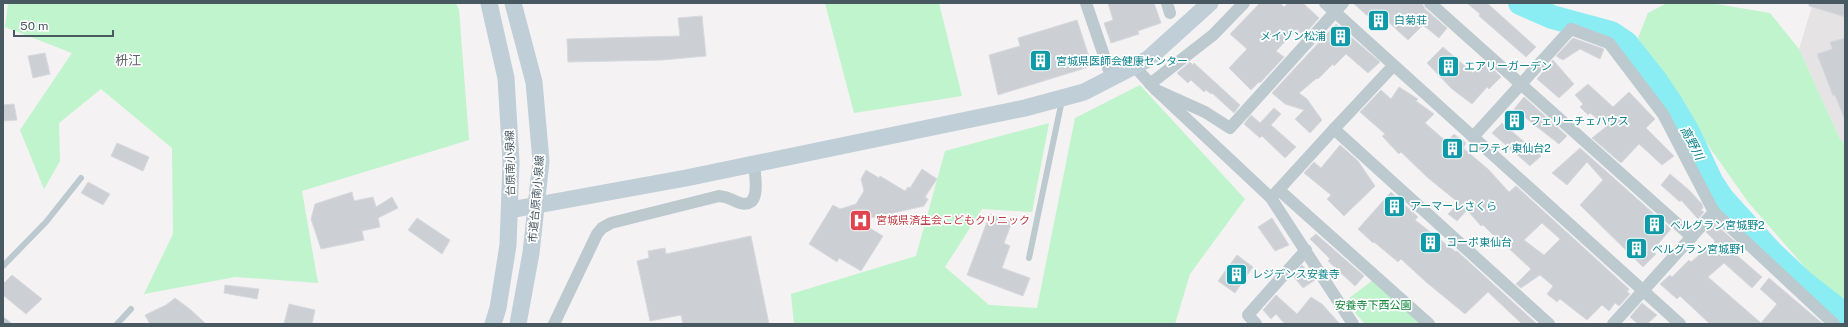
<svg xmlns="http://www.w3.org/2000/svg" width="1848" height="327" font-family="'Public Sans','Noto Sans JP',sans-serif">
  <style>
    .education { fill: #e6e3e5 }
    .green { fill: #bff4cc }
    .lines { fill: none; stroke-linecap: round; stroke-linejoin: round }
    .river { stroke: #89edf3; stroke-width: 24 }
    .building { fill: #ccd0d5; stroke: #d6d9de; fill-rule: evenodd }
    .lane { stroke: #bcc9cf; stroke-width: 6 }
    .street { stroke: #bcc9cf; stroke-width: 12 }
    .secondary { stroke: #bfced7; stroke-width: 17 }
    .labels { text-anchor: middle; stroke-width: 3.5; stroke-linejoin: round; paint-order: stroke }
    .culture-label { font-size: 11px; fill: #0d838f; stroke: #fff; text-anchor: start }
    .street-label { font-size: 11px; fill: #485962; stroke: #fff }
    .health-label { font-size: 11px; fill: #be3a42; stroke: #fff; text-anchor: start }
    .park-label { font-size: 11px; fill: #10853a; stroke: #fff }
    .water-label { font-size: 12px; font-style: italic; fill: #068089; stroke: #fff }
    .quarter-label { font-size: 13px; fill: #5e6468; stroke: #fff }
  </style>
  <rect width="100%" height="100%" fill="#f4f2f2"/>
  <polygon class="education" points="1813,3 1845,3 1845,145 1840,139 1799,49"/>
  <g class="green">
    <polygon points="8,3 456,3 459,10 469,140 302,191 318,283 235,277 144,294 173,234 172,148 101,89 59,123 60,161 44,189 20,130 72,53 5,27"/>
    <polygon points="825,3 939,3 962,96 854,113"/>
    <polygon points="1667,3 1710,3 1770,13 1799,49 1840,139 1845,145 1845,313 1748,202 1661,78 1638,38 1648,13"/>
    <polygon points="1140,85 1245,199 1190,274 1175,324 794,324 791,294 916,256 945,151 1049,123 1032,212 982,209 945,267 989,305 1037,308 1075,118"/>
    <polygon points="1373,280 1422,324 1365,324 1356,314 1348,299"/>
  </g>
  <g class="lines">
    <polyline class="river" points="1520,3 1552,17 1611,33 1626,43 1656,81 1672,105 1688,132 1712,183 1722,198 1772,253 1804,283 1845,315"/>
  </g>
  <g class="building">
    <polygon points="1108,3 1154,3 1161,23 1138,31 1139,34 1111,43 1104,23 1113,20"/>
    <polygon points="1260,3 1280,3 1284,7 1288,3 1303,3 1319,18 1303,36 1297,29 1276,51 1284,57 1260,83 1259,82 1251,90 1229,68 1247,49 1230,34"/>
    <polygon points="1353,3 1422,3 1425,9 1447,28 1439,38 1423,25 1408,40 1385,19 1379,26"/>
    <polygon points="1467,3 1487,3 1536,47 1526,57 1479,16 1480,14"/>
    <polygon points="1809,3 1845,3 1845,17 1809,6"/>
    <polygon points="702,16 706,56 663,60 568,62 567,39 680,36 678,18"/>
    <polygon points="1077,20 1092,66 998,95 989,55 1020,46 1018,38"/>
    <polygon points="1336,24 1380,62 1368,73 1346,54 1334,66 1333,64 1318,79 1317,78 1299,93 1307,99 1322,120 1310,133 1295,119 1304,110 1285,104 1272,93"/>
    <polygon points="1573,38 1604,49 1600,59 1580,49 1563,60 1556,56"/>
    <polygon points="1845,38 1845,118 1844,118 1835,95 1833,96 1817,54 1832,49 1830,42"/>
    <polygon points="1443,47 1473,73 1484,61 1501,77 1489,89 1487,87 1472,104 1452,89 1427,63"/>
    <polygon points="45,53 50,74 33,78 28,56"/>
    <polygon points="1553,60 1574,84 1559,98 1537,79"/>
    <polygon points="1190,62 1193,65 1194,63 1240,105 1234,113 1212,93 1211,94 1206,90 1204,92 1191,80 1188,83 1177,73"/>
    <polygon points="1588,84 1613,107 1629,92 1655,119 1646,128 1674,156 1662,165 1639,144 1621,163 1592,138 1607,126 1590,113 1588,115 1580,107 1583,104 1575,95"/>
    <path d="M1399,87L1418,99L1416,101L1434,114L1425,123L1447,142L1454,134L1466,143L1463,148L1488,169L1509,192L1516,186L1629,289L1627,292L1630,294L1619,306L1615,303L1609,311L1602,305L1587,320L1560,299L1557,302L1547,294L1553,286L1540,275L1521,288L1516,284L1531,269L1504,244L1503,245L1483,225L1481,226L1467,210L1457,221L1448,214L1459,203L1428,178L1401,152L1399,154L1382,136L1385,134L1360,112L1381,90L1391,99ZM1542,223L1560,239L1544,255L1524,240Z"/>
    <polygon points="1524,97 1567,136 1559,144 1514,109"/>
    <polygon points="14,104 17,120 3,121 3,105"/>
    <polygon points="1274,108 1281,114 1271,125 1296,147 1285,158 1262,136 1260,138 1244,124 1251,115 1260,123"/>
    <polygon points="1502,123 1541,156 1530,166 1492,133"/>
    <polygon points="117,143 149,157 143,171 111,156"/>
    <polygon points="1340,145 1358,161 1375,186 1344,216 1327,199 1331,195 1304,173 1314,162 1321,168"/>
    <polygon points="1580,148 1671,229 1652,251 1656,254 1643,267 1580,205 1603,180 1587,162 1567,185 1552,173"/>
    <polygon points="922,169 937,179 925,197 928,199 924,206 858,221 883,236 861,271 839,258 837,262 809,244 833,205 840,209 856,204 864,191 861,179 866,170 879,178 880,176 905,191 908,187 910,188"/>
    <polygon points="1670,174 1689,190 1702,204 1703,208 1701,210 1704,212 1698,219 1681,200 1680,202 1661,185"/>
    <polygon points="88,182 110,194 103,205 81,193"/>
    <polygon points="352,192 354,201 373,197 376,207 392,197 398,208 378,218 380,227 362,231 364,240 321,249 311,219 315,204"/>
    <polygon points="1391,192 1418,217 1415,220 1456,252 1457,251 1537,324 1522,324 1488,292 1465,314 1426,282 1401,259 1398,262 1374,242 1373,243 1358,229"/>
    <polygon points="990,214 1012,222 1004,243 1010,246 1002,268 1030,278 1023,296 967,275"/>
    <polygon points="417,218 450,240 442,254 408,230"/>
    <polygon points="1272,218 1289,245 1275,251 1258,227"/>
    <polygon points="1714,223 1739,245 1732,251 1762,277 1752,288 1724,263 1708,277 1761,323 1777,304 1760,289 1769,278 1823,324 1710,324 1680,296 1677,299 1660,284 1670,275 1672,277 1689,260 1691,262 1715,241 1706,232"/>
    <polygon points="1316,234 1364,276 1355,286 1328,261 1330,259 1310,239"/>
    <polygon points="751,236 769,324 683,324 681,315 650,321 637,261 649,258 648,251 665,248 666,254"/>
    <polygon points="1237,255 1253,267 1235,293 1218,281"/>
    <polygon points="1302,265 1315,280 1303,288 1293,276"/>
    <polygon points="12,275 42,299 26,314 3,295 3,284"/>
    <polygon points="225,285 259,289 257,299 224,293"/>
    <polygon points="1276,295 1297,314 1311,297 1322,304 1340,324 1285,324 1276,314 1271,319 1263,310"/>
    <polygon points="175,298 191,310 206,324 150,324 145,315 166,305"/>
    <polygon points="1642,303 1657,315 1647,324 1638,324 1630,317"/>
    <polygon points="289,304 315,310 312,324 284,324"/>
  </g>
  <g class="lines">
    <g class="lane">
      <polyline points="1029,258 1062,100"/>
      <polyline points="3,266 46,222 81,178"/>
      <polyline points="3,320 8,324"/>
      <polyline points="117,324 131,309"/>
    </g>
    <g class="street">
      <polyline points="1086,3 1112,79"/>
      <polyline points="1167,3 1170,13"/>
      <polyline points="1325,3 1680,324"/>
      <polyline points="1430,3 1692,237"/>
      <polyline points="1135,67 1156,90 1271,198"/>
      <polyline points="1150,84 1213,35 1244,3"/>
      <polyline points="1156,90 1205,112 1230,128 1343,3"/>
      <polyline points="1334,129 1393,66"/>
      <polyline points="1473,137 1571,29 1609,43 1663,114 1714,212 1834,324"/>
      <polyline points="1279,190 1429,324"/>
      <path d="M554,324L597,234L602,228L611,223L719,196C731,197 730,200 740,203C762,209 755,176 754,164"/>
      <polyline points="1256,324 1248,315 1306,250"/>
      <polyline points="1353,324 1271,198 1334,129 1549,324"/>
      <polyline points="1613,324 1714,212"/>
    </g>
    <g class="secondary">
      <polyline points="489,3 506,78 511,162 508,245 498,308 493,324"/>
      <polyline points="513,3 534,82 541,161 531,253 518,324"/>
      <polyline points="510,210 686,178 1025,108 1084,92 1148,59 1210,3"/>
    </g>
  </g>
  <defs>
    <symbol id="building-square" viewBox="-11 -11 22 22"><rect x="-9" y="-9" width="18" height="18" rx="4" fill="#0f9aa8" stroke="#fff"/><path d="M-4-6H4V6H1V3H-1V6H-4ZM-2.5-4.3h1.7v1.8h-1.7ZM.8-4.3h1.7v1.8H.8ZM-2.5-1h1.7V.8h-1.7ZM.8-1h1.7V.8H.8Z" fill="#fff"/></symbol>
    <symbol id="hospital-square" viewBox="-11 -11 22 22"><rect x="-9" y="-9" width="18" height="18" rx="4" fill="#e0444e" stroke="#fff"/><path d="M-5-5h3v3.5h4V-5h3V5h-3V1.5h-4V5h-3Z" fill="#fff"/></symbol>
  </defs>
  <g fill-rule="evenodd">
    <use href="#building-square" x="1366" y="8" width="25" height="25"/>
    <use href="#building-square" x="1328" y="24" width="25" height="25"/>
    <use href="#building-square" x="1028" y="48" width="25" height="25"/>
    <use href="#building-square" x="1436" y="54" width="25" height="25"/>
    <use href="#building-square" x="1502" y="108" width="25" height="25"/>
    <use href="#building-square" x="1440" y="136" width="25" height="25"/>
    <use href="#building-square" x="1382" y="194" width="25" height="25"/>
    <use href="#hospital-square" x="848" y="208" width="25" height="25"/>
    <use href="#building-square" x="1642" y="212" width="25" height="25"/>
    <use href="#building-square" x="1418" y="230" width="25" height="25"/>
    <use href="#building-square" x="1624" y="236" width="25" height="25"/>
    <use href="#building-square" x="1224" y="262" width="25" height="25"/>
  </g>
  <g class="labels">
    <g class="culture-label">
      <text x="1394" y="24">白菊荘</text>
      <text x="1326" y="40" text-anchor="end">メイゾン松浦</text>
      <text x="1056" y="65">宮城県医師会健康センター</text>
      <text x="1464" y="70">エアリーガーデン</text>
      <text x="1530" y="125">フェリーチェハウス</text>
      <text x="1468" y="152">ロフティ東仙台2</text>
      <text x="1410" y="210">アーマーレさくら</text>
      <text x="1670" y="229">ベルグラン宮城野2</text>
      <text x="1446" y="246">コーポ東仙台</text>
      <text x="1652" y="253">ベルグラン宮城野1</text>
      <text x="1252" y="278">レジデンス安養寺</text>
    </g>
    <g class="street-label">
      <text transform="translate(510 163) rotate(-91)" y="4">台原南小泉線</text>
      <text transform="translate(536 199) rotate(-85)" y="4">市道台原南小泉線</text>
    </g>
    <g class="health-label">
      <text x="876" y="224">宮城県済生会こどもクリニック</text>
    </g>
    <g class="park-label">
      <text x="1373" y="309">安養寺下西公園</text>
    </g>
    <g class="water-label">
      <text transform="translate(1692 143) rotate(62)" y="4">高野川</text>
    </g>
    <g class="quarter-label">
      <text x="128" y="65">枡江</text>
    </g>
  </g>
  <rect width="1848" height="327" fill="none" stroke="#485962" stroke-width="8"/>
  <path d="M14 30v6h99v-6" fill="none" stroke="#485962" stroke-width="2"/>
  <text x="20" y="30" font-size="12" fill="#485962" stroke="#ffffff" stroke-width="3" paint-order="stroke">50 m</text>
</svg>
